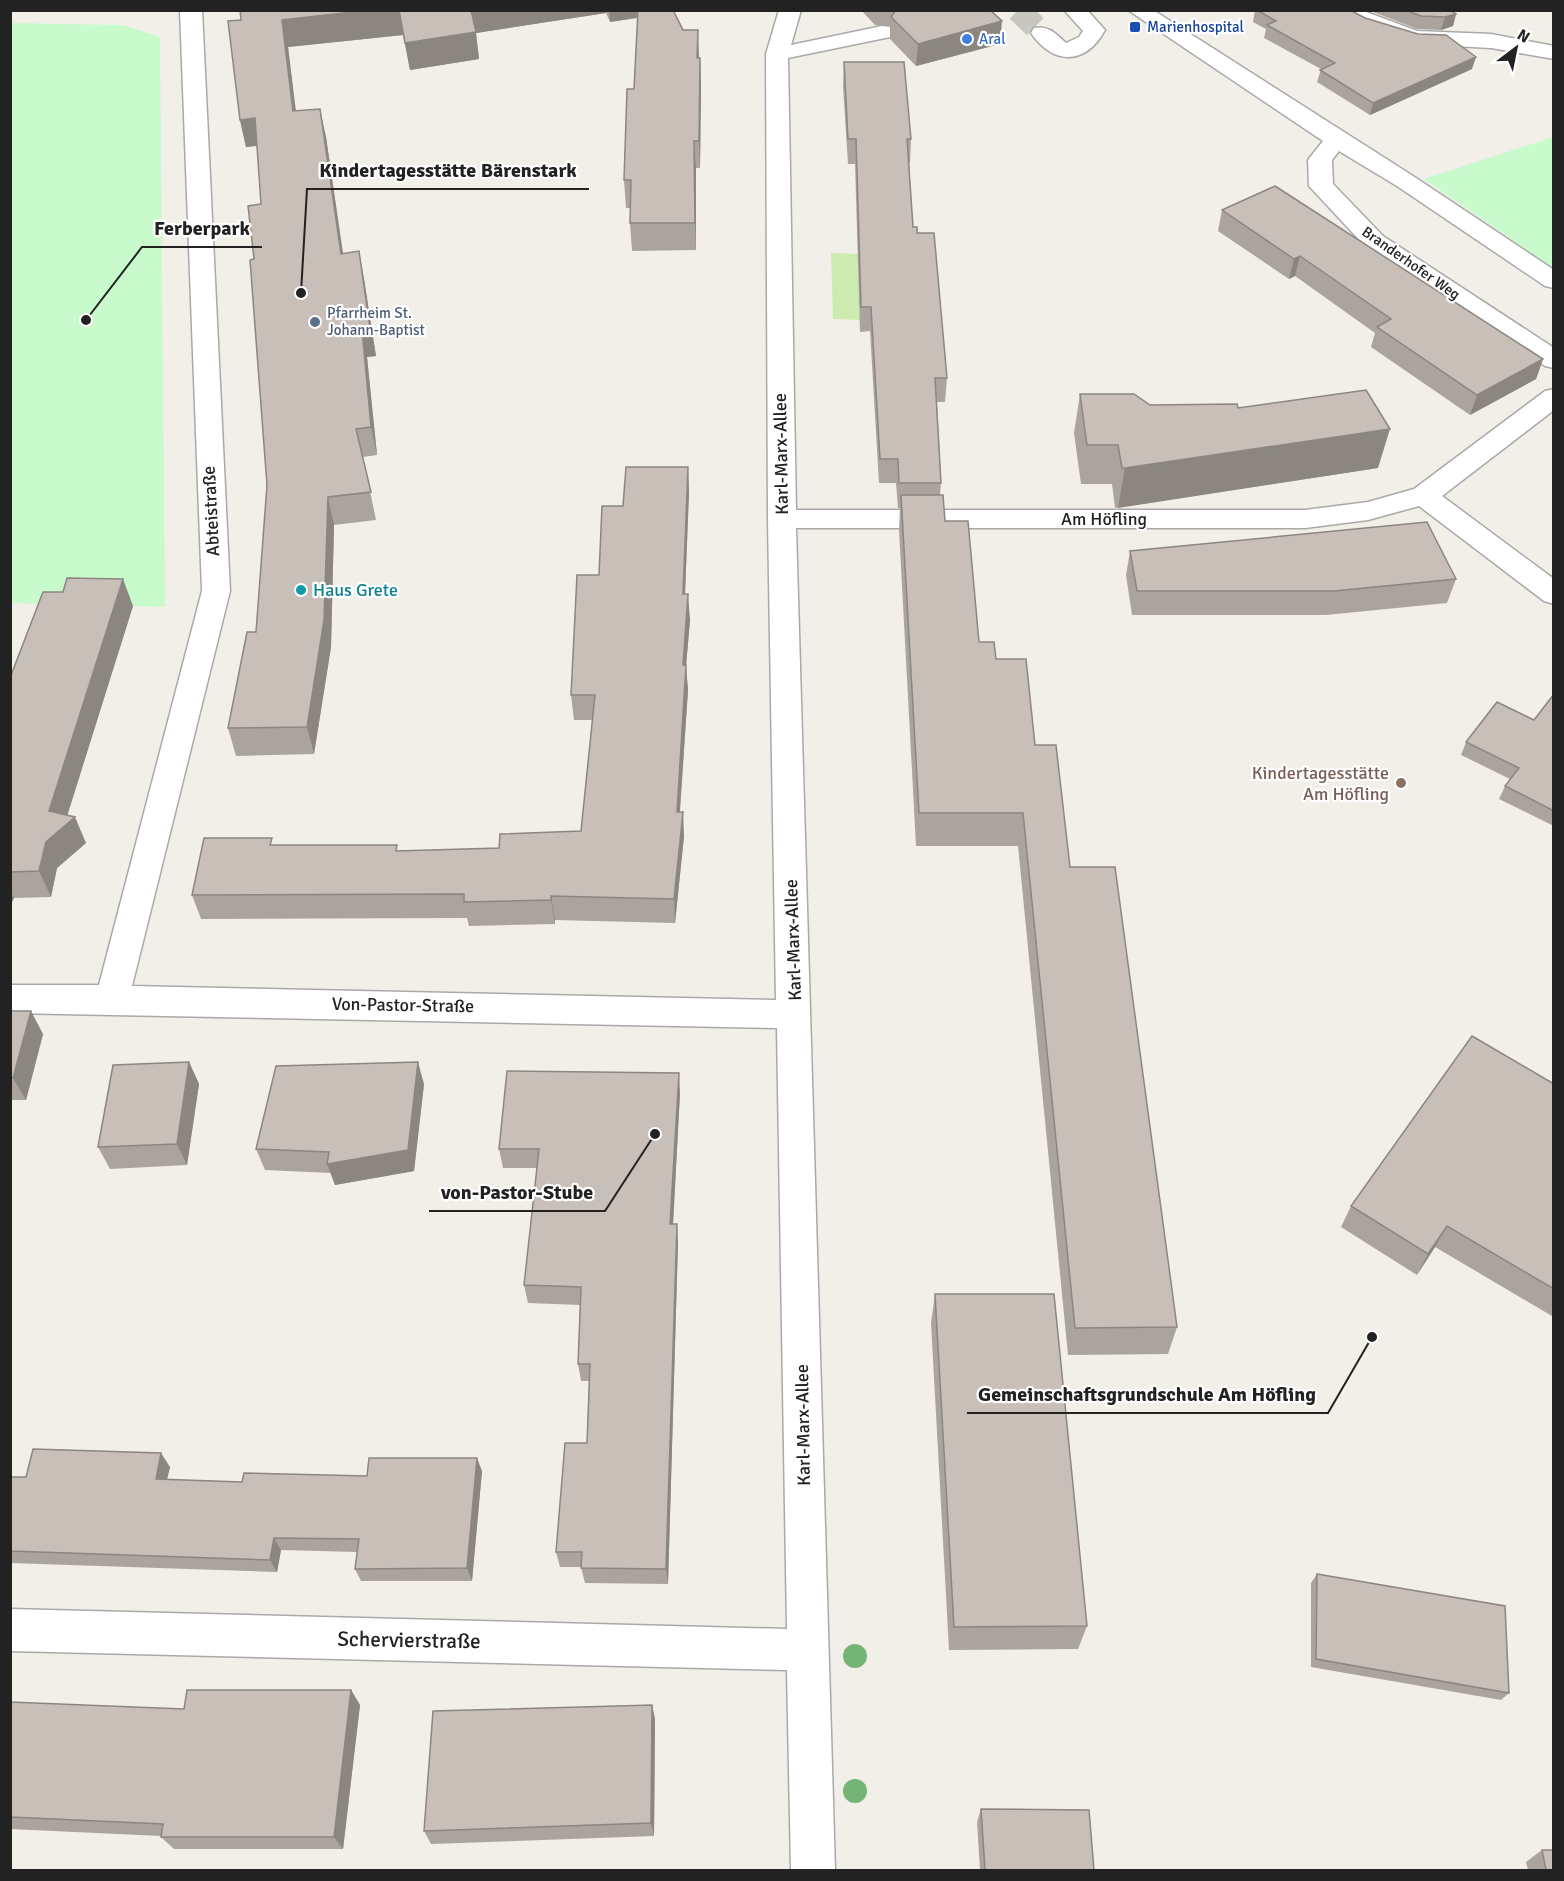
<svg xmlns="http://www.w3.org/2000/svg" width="1564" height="1881" font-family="Signika,sans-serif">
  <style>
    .grass { fill: #cdebb0 }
    .park { fill: #c8facc }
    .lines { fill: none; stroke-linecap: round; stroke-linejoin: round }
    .minor-tunnel { stroke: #c8c6c1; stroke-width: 24; stroke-dasharray: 24 12; stroke-linecap: butt }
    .minor-casing { stroke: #a9a9a9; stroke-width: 3 }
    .minor { fill: #fff; fill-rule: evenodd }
    .tree { fill: #74b475 }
    .wall { fill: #aba49e }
    .shaded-wall { fill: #8b8681 }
    .building { fill: #c7bfb8; stroke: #8b8681; stroke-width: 1.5 }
    .transit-dot { fill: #1a4fb4; stroke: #fff; stroke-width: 2 }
    .shop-dot { fill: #3f7fe0; stroke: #fff; stroke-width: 2 }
    .service-dot { fill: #5c6f8a; stroke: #fff; stroke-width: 2 }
    .culture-dot { fill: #0f9aa8; stroke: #fff; stroke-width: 2 }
    .education-dot { fill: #8d6e63; stroke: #fff; stroke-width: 2 }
    .labels { text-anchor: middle; stroke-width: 4.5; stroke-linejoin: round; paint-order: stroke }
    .far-transit-label { font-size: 15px; fill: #164399; stroke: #fff; text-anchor: start }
    .far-shop-label { font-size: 15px; fill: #366cbe; stroke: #fff; text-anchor: start }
    .far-street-label { font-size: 15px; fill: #222; stroke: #fff }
    .far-service-label { font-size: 15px; fill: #4e5e75; stroke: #fff; text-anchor: start }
    .street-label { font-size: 18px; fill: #222; stroke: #fff }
    .culture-label { font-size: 18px; fill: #0d838f; stroke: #fff; text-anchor: start }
    .education-label { font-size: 18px; fill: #785e54; stroke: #fff; text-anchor: end }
    .near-street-label { font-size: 21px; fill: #222; stroke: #fff }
    .leader { fill: none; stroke: #222; stroke-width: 2 }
    .callout-dot { fill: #222; stroke: #fff; stroke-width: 2 }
    .callout-label { font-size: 20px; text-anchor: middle; font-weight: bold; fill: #222; stroke: #fff; stroke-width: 4.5; stroke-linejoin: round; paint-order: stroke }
  </style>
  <rect width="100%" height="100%" fill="#f2efe9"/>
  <polygon class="grass" points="831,253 858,254 860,320 833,319"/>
  <g class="park">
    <polygon points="11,23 123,25 160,37 165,607 11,603"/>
    <polygon points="1553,137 1553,268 1424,179"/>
  </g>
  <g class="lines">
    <polyline class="minor-tunnel" points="1018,10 1042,33"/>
    <defs>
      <g id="minor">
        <polygon points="180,10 202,10 230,591 132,986 776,1000 768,519 766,54 779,10 801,10 791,45 882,26 890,27 893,32 890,37 788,58 796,510 1305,510 1368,502 1414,489 1545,391 1554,389 1554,410 1442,496 1554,579 1554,604 1544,601 1419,506 1368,520 1305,528 796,528 835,1870 791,1870 787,1670 10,1651 10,1609 787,1629 777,1028 10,1013 10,985 99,985 202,591"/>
        <path d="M1064,10H1087L1105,30C1086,65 1054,66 1031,33L1034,28C1049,25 1056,34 1066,43L1079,37L1083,31Z"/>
        <polygon points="1128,10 1153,10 1413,176 1554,270 1554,288 1545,286 1397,186 1339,151 1332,160 1333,184 1383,236 1554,348 1554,368 1545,366 1365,246 1309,186 1308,160 1323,141"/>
        <polygon points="1333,10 1361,10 1417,31 1491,34 1554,46 1554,59 1491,48 1415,44 1363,28 1335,15"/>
      </g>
    </defs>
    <use href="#minor" class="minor-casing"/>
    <use href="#minor" class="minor"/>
  </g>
  <g class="tree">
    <circle cx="855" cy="1656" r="12"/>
    <circle cx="855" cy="1791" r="12"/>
  </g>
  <g class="wall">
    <polygon points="240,10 673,10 699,58 700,58 701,85 700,168 696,168 696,250 632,251 630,223 630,208 626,208 624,180 634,89 638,18 610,22 606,13 476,33 479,59 410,70 403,35 288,47 296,111 326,137 343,253 364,279 376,356 367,357 377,455 363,457 376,520 334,525 331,647 314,754 236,756 228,728 256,632 267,485 254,259 261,204 257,146 246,147 240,120 241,20"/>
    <polygon points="861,10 990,10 1000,44 916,66 890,39 890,26 875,25"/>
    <polygon points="1255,10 1350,10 1472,69 1370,115 1317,82 1321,69 1264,38 1266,29 1253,22"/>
    <polygon points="1368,10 1450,10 1456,14 1453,26 1441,30 1417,29"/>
    <polygon points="844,62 911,139 910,163 909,163 913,227 917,233 947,378 945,402 937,402 941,483 940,495 945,521 979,642 996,659 1035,745 1070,867 1177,1327 1168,1354 1068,1355 1018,846 916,846 899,530 900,508 898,508 896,483 879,483 870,331 860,332 855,164 848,164 843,86"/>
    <polygon points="1222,210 1543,359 1536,379 1470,415 1371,347 1375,333 1295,276 1289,279 1218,231"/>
    <polygon points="1080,394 1150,405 1238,408 1378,468 1115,508 1112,484 1081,484 1074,433"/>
    <polygon points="688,467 689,492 685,594 690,620 686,666 688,690 680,812 684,836 675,923 555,920 555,924 469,926 467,918 201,919 192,895 274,845 398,851 499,848 581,831 592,720 574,720 571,695 599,575 623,506"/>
    <polygon points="1130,551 1456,579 1447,603 1326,615 1132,615 1126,575"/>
    <polygon points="63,592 133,606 67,815 86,843 57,868 51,897 14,898 10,906 10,678"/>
    <polygon points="1554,694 1554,826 1499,799 1505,786 1510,779 1461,755 1466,742 1534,720"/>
    <polygon points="10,1011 43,1034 26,1100 10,1100"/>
    <polygon points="189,1062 199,1084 187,1165 110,1169 98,1147"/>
    <polygon points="424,1084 414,1171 335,1185 331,1173 265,1170 256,1149"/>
    <polygon points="1554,1084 1554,1313 1552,1316 1435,1247 1417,1275 1341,1227 1351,1206"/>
    <polygon points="680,1093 673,1224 678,1242 668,1584 585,1583 581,1567 560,1567 556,1552 587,1443 589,1381 581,1381 578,1364 581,1305 528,1303 524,1285 537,1168 503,1168 499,1149"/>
    <polygon points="935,1294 1087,1626 1078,1649 949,1650 931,1323"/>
    <polygon points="170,1467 167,1479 242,1482 482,1471 472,1581 361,1581 355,1569 357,1552 281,1550 277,1572 10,1563 10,1477 26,1477"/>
    <polygon points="1317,1574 1509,1693 1501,1700 1311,1667 1311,1583"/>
    <polygon points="351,1690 360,1705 343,1849 174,1849 161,1837 161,1836 10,1829 10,1702 184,1709"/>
    <polygon points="652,1705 655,1719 654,1836 431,1844 424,1831"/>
    <polygon points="981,1809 1094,1870 980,1870 977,1822"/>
    <polygon points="1542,1850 1554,1870 1528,1870 1526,1862"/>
  </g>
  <g class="shaded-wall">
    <polygon points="370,10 399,10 403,35 288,47 299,139 293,111 282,20"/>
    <polygon points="470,10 606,10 606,13 476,33 479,59 410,70 405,43"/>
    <polygon points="609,10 640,10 641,17 610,22"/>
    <polygon points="1456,14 1453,26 1441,30 1445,17"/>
    <polygon points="1002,21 1000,44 916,66 918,44"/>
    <polygon points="698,30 699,57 698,85 697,58"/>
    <polygon points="1476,57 1472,69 1370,115 1373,103"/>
    <polygon points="700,58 701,85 700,168 699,141"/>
    <polygon points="320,109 326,137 347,282 341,254"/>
    <polygon points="255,118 262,145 246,147 240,120"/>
    <polygon points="694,141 696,168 696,250 695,223"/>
    <polygon points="359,251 364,279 376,356 367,357 377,455 371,427 362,329"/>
    <polygon points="1300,256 1295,276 1289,279 1294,259"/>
    <polygon points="1543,359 1536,379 1470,415 1477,395"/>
    <polygon points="1390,429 1378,468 1118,508 1125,468"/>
    <polygon points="688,467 689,492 684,619 683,594"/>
    <polygon points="328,497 334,525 331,647 314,754 307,727"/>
    <polygon points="123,579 133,606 64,826 75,817 86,843 57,868 51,897 39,871 46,842 49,811"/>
    <polygon points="688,594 690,620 686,666 688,690 678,836 677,812 683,665"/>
    <polygon points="683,812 684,836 675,923 674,899"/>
    <polygon points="10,890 14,898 10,906"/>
    <polygon points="551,896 555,920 555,924 551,900"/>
    <polygon points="31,1011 43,1034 26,1100 13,1078"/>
    <polygon points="189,1062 199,1084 187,1165 177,1144"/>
    <polygon points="418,1062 424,1084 414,1171 335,1185 327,1164"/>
    <polygon points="679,1073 680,1093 672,1242 670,1224"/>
    <polygon points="677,1224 678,1242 668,1584 666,1569"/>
    <polygon points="1447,1226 1435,1247 1417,1275 1428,1254"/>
    <polygon points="161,1453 170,1467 164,1492 156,1479"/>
    <polygon points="477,1458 482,1471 472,1581 467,1568"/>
    <polygon points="274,1538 281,1550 277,1572 270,1560"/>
    <polygon points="351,1690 360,1705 343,1849 334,1837"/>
    <polygon points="652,1705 655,1719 654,1836 651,1823"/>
  </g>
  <g class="building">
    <polygon points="240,10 370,10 282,20 293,111 320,109 341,254 359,251 370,328 362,329 371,427 356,429 371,492 328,497 324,620 307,727 228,728 247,632 256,632 267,485 250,260 254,259 248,206 261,204 255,118 240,120 228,21 241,20"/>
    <polygon points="399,10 471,10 476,32 405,43"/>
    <polygon points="638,10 673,10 683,30 698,30 697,58 700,58 699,141 694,141 695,223 630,223 631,180 624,180 627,89 634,89"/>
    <polygon points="896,10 990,10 1002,21 918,44 891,17"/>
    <polygon points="1257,10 1350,10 1365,18 1418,34 1446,35 1476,57 1373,103 1320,70 1335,63 1267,25 1276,21"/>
    <polygon points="1405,10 1450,10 1456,14 1445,17 1421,16"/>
    <polygon points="844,62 904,62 911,139 907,139 913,227 917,227 917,233 934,233 947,378 935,378 941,483 899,483 898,459 880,459 871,307 861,307 856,139 848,139"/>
    <polygon points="1275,186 1543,359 1477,395 1377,327 1391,319 1300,256 1294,259 1222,210"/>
    <polygon points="1366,390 1390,429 1125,468 1122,468 1118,445 1087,445 1080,394 1134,394 1150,405 1237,404 1238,408"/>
    <polygon points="626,467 688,467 683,594 688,594 683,665 686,665 677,812 683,812 674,899 551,896 551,900 464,902 464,894 192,895 204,838 272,838 270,845 397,845 396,851 499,848 500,834 581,831 595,695 571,695 577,575 599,575 602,506 623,506"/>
    <polygon points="901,495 943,495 945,521 968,521 979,642 994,642 996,659 1026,659 1035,745 1056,745 1070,867 1115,867 1177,1327 1075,1328 1023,813 919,813"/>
    <polygon points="1427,522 1456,579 1334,591 1137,591 1130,551"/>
    <polygon points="67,578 123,579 49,811 75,817 46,842 39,871 10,872 10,678 43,592 63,592"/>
    <polygon points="1554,694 1554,811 1505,786 1519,768 1466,742 1497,702 1534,720"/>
    <polygon points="10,1011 31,1011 13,1078 10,1078"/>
    <polygon points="1472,1036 1554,1084 1554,1289 1447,1226 1428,1254 1351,1206"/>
    <polygon points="189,1062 177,1144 98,1147 113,1065"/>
    <polygon points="418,1062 408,1150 327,1164 329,1152 256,1149 276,1066"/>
    <polygon points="507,1071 679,1073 670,1224 677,1224 666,1569 581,1568 582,1552 556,1552 565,1443 587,1443 590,1364 578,1364 581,1287 524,1285 539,1149 499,1149"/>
    <polygon points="935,1294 1054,1294 1087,1626 954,1627"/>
    <polygon points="33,1449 161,1453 156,1479 242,1482 244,1473 367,1476 369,1458 477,1458 467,1568 355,1569 359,1539 274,1538 270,1560 10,1551 10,1477 26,1477"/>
    <polygon points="1317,1574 1505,1606 1509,1693 1316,1659"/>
    <polygon points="187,1690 351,1690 334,1837 161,1837 163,1824 10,1817 10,1702 184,1709"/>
    <polygon points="652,1705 651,1823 424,1831 433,1711"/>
    <polygon points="981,1809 1089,1810 1094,1870 985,1870"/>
    <polygon points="1542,1850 1554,1850 1554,1870 1546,1870"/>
  </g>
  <rect class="transit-dot" x="1129" y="21" width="12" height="12" rx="3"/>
  <circle class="shop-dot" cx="967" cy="39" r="6"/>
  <circle class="service-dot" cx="315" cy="322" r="6"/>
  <circle class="culture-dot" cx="301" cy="590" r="6"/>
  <circle class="education-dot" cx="1401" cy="783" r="6"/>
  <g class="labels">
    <g class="far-transit-label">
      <text x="1147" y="32">Marienhospital</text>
    </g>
    <g class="far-shop-label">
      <text x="979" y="44">Aral</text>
    </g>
    <g class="far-street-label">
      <text transform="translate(1411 263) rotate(35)" y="5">Branderhofer Weg</text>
    </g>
    <g class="far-service-label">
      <text x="327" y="318">Pfarrheim St.<tspan x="327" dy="17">Johann-Baptist</tspan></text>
    </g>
    <g class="street-label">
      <text transform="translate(781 454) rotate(-91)" y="6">Karl-Marx-Allee</text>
      <text transform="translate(211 511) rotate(-93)" y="6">Abteistraße</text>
      <text x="1104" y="525">Am Höfling</text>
      <text transform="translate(793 940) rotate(-92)" y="6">Karl-Marx-Allee</text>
      <text transform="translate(403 1005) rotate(1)" y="6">Von-Pastor-Straße</text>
      <text transform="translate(803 1425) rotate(-91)" y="6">Karl-Marx-Allee</text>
    </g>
    <g class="culture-label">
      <text x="313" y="596">Haus Grete</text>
    </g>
    <g class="education-label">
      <text x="1389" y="779">Kindertagesstätte<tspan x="1389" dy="21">Am Höfling</tspan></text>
    </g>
    <g class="near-street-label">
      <text transform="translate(409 1640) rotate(1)" y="7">Schervierstraße</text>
    </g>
  </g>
  <path class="leader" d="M301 293L307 189H589M86 320L142 247H262M655 1134L605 1211H429M1372 1337L1328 1413H967"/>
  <g class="callout-dot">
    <circle cx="301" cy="293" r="6"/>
    <circle cx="86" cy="320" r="6"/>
    <circle cx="655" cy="1134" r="6"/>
    <circle cx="1372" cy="1337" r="6"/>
  </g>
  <g class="callout-label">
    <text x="448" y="177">Kindertagesstätte Bärenstark</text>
    <text x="202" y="235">Ferberpark</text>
    <text x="517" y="1199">von-Pastor-Stube</text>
    <text x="1147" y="1401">Gemeinschaftsgrundschule Am Höfling</text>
  </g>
  <rect width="1564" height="1881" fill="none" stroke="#222222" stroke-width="24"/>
  <g transform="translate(1516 48) rotate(32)" stroke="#ffffff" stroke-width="4.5" paint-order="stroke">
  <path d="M0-4.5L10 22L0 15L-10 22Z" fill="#222222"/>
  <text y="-9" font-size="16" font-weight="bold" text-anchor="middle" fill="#222222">N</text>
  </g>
</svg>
